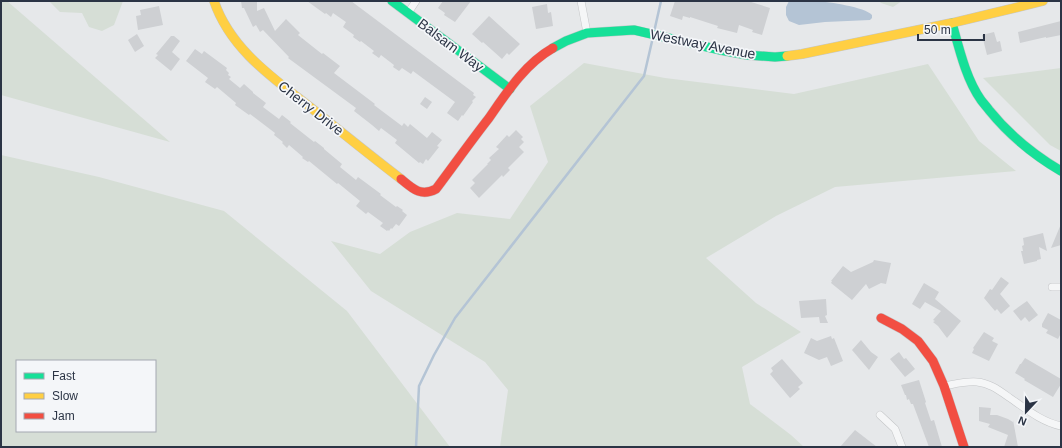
<svg xmlns="http://www.w3.org/2000/svg" width="1062" height="448" font-family="Arial,sans-serif">
  <style>
    .green { fill: #d6ded6; fill-rule: evenodd }
    .water { fill: #b4c4d5 }
    .lines { fill: none; stroke-linecap: round; stroke-linejoin: round }
    .stream { stroke: #b4c4d5; stroke-width: 2.5 }
    .building { fill: #ced0d3 }
    .street-casing { stroke: #c4c6c8; stroke-width: 8 }
    .fast-casing { stroke: #c4c6c8; stroke-width: 10 }
    .slow-casing { stroke: #c4c6c8; stroke-width: 10 }
    .jam-casing { stroke: #c4c6c8; stroke-width: 10 }
    .street { stroke: #f5f6f7; stroke-width: 7 }
    .fast { stroke: #16e098; stroke-width: 9 }
    .slow { stroke: #ffcf43; stroke-width: 9 }
    .jam { stroke: #f24e42; stroke-width: 9 }
    .labels { text-anchor: middle; stroke-width: 3.5; stroke-linejoin: round; paint-order: stroke }
    .street-label { font-size: 14px; fill: #2b3445; stroke: #f4f6f9 }
  </style>
  <rect width="100%" height="100%" fill="#e6e8ea"/>
  <g class="green">
    <polygon points="1,1 7,1 170,142 1,95"/>
    <polygon points="49,1 123,1 114,25 102,31 89,27 82,13 60,12"/>
    <polygon points="879,1 902,1 893,7 881,3"/>
    <polygon points="584,63 665,78 794,94 928,64 979,141 1016,171 835,187 776,216 706,258 756,303 801,332 742,367 750,404 791,435 804,447 500,447 508,390 485,362 371,291 331,241 380,254 410,232 457,213 510,219 548,162 530,106"/>
    <polygon points="1061,68 1061,151 1050,145 983,78"/>
    <path d="M1,155L99,177L224,211L347,311L450,447H1ZM17,361H155V431H17Z"/>
  </g>
  <path class="water" d="M789,1C798,1 808,0 817,1C829,2 865,7 872,15V18L870,20L825,22L799,25L789,21L786,15V7Z"/>
  <g class="lines">
    <g class="stream">
      <polyline points="654,32 661,1"/>
      <polyline points="416,447 419,386 434,355 455,318 644,76 653,37"/>
    </g>
  </g>
  <g class="building">
    <polygon points="241,1 257,1 257,11 264,8 275,31 286,19 300,33 298,35 322,54 323,53 340,66 334,73 375,104 374,105 402,126 404,123 408,127 410,124 427,138 432,132 442,140 437,146 439,147 428,161 426,159 423,164 420,162 419,163 395,143 397,140 381,128 379,131 372,125 354,111 356,108 288,58 289,57 263,30 260,32 256,25 253,27 244,8 242,8"/>
    <polygon points="307,1 351,1 474,93 473,95 476,97 472,101 473,102 463,116 462,115 458,121 447,113 455,102 413,71 411,74 402,68 399,71 393,67 394,65 381,55 379,58 372,53 374,51 361,41 360,42 353,37 354,35 343,27 346,22 333,13 331,17 326,13 325,14"/>
    <polygon points="443,1 471,1 455,22 444,15 445,13 438,8"/>
    <polygon points="675,1 748,1 770,8 762,35 752,32 753,30 739,25 737,33 717,28 718,26 690,17 690,18 683,16 682,20 670,16"/>
    <polygon points="547,4 548,13 551,12 553,26 536,29 532,7"/>
    <polygon points="159,6 163,25 138,30 136,16 141,15 140,10"/>
    <polygon points="489,16 520,44 509,55 507,53 502,59 483,42 482,43 472,34"/>
    <polygon points="1061,21 1061,35 1046,38 1046,37 1020,43 1018,32"/>
    <polygon points="994,32 997,42 1000,41 1002,51 987,55 982,35"/>
    <polygon points="137,34 144,46 135,52 128,40"/>
    <polygon points="171,36 174,36 180,41 172,52 180,59 171,71 155,58 158,55 156,54"/>
    <polygon points="195,49 202,54 204,51 227,68 226,70 229,73 228,75 231,77 229,79 240,88 244,84 253,92 253,93 266,103 263,107 279,119 282,115 291,122 290,123 314,142 315,141 324,148 324,149 342,164 340,167 356,180 358,177 381,194 380,195 396,207 397,206 403,210 402,211 407,215 399,226 396,224 392,229 391,228 389,231 388,230 387,231 380,226 383,223 368,212 366,214 356,206 360,201 338,183 337,184 309,161 308,162 302,158 303,157 289,145 287,148 282,143 283,142 274,135 275,133 250,114 249,115 235,105 236,103 217,87 215,89 205,82 208,78 186,61"/>
    <polygon points="425,97 432,102 427,109 420,104"/>
    <polygon points="516,130 523,137 521,139 524,142 519,147 524,152 508,168 510,170 503,177 502,175 479,198 470,188 475,183 472,180 488,164 487,164 491,160 489,158 499,149 496,147 507,135 509,137"/>
    <polygon points="1061,224 1061,245 1051,248"/>
    <polygon points="1043,233 1047,251 1039,247 1041,259 1037,260 1037,261 1024,264 1021,251 1023,251 1022,246 1024,245 1023,238"/>
    <polygon points="874,260 891,263 886,284 881,283 869,289 866,284 852,300 831,283 832,281 831,281 843,266 851,272 873,262"/>
    <polygon points="1001,277 1009,283 1000,294 1010,306 1001,314 997,309 995,311 984,298 990,289 992,290"/>
    <polygon points="924,283 939,292 935,299 961,321 947,338 938,326 933,322 935,321 933,320 941,311 925,302 920,309 912,304"/>
    <polygon points="826,299 827,315 825,316 828,323 820,323 819,317 801,318 799,301"/>
    <polygon points="1027,301 1038,315 1029,322 1025,317 1021,321 1013,311"/>
    <polygon points="1048,313 1061,320 1061,333 1058,339 1046,333 1048,330 1042,327 1042,324"/>
    <polygon points="984,332 994,338 992,341 998,344 989,361 972,353 974,349 973,348"/>
    <polygon points="831,336 832,339 834,338 843,361 831,366 827,357 819,360 804,353 811,338 817,341"/>
    <polygon points="861,340 871,352 878,357 869,370 852,350"/>
    <polygon points="899,352 904,359 906,358 915,369 905,377 890,359"/>
    <polygon points="1025,358 1061,379 1061,384 1053,397 1024,380 1025,379 1015,373 1020,364 1021,364"/>
    <polygon points="782,359 803,383 798,387 800,389 790,398 770,374 773,371 771,368"/>
    <polygon points="919,380 926,402 925,403 931,421 934,420 942,447 929,447 913,404 911,404 909,399 907,400 906,395 905,395 901,385"/>
    <polygon points="979,407 991,408 990,415 997,415 1008,419 1013,422 1013,420 1018,447 1004,447 1008,435 988,427 990,424 979,421"/>
    <polygon points="855,430 877,447 840,447"/>
  </g>
  <g class="lines">
    <defs>
      <g id="street">
        <polyline points="581,1 587,33"/>
        <polyline points="408,13 416,1"/>
        <polyline points="1052,287 1061,287"/>
        <path d="M944,386C955,384 966,381 977,382C990,383 1000,391 1010,398C1026,409 1042,422 1061,426"/>
        <polyline points="880,415 895,429 902,447"/>
      </g>
      <g id="fast">
        <polyline points="392,1 510,89"/>
        <path d="M952,23C959,48 966,79 981,100C984,104 987,107 989,110C1010,136 1032,154 1061,171"/>
        <polyline points="553,48 566,41 587,33 634,30 720,50 747,55 775,57 787,56"/>
      </g>
      <g id="slow">
        <path d="M214,1C231,51 276,80 315,111C344,134 372,157 401,179"/>
        <polyline points="787,56 802,54 952,23 1043,1"/>
      </g>
      <g id="jam">
        <path d="M401,179C413,189 421,197 436,189C454,165 471,141 489,118C507,92 525,64 553,48"/>
        <polyline points="881,318 902,329 918,341 933,361 944,386 964,447"/>
      </g>
    </defs>
    <use href="#street" class="street-casing"/>
    <use href="#fast" class="fast-casing"/>
    <use href="#slow" class="slow-casing"/>
    <use href="#jam" class="jam-casing"/>
    <use href="#street" class="street"/>
    <use href="#fast" class="fast"/>
    <use href="#slow" class="slow"/>
    <use href="#jam" class="jam"/>
  </g>
  <g class="labels">
    <g class="street-label">
      <text transform="translate(703 44) rotate(11)" y="5">Westway Avenue</text>
      <text transform="translate(451 45) rotate(37)" y="5">Balsam Way</text>
      <text transform="translate(311 108) rotate(38)" y="5">Cherry Drive</text>
    </g>
  </g>
  <rect width="1062" height="448" fill="none" stroke="#2b3445" stroke-width="4"/>
  <rect x="16" y="360" width="140" height="72" fill="#f4f6f9" stroke="#a4a8b1"/>
  <rect x="24" y="373" width="20" height="6" fill="#16e098" stroke="#a4a8b1"/>
  <text x="52" y="380" font-size="12" fill="#2b3445">Fast</text>
  <rect x="24" y="393" width="20" height="6" fill="#ffcf43" stroke="#a4a8b1"/>
  <text x="52" y="400" font-size="12" fill="#2b3445">Slow</text>
  <rect x="24" y="413" width="20" height="6" fill="#f24e42" stroke="#a4a8b1"/>
  <text x="52" y="420" font-size="12" fill="#2b3445">Jam</text>
  <g transform="translate(1026 412) rotate(202)" stroke="#f4f6f9" stroke-width="3" paint-order="stroke">
  <path d="M0-3L7 15L0 10L-7 15Z" fill="#2b3445"/>
  <text y="-6" font-size="11" font-weight="bold" text-anchor="middle" fill="#2b3445">N</text>
  </g>
  <path d="M918 34v6h66v-6" fill="none" stroke="#2b3445" stroke-width="2"/>
  <text x="924" y="34" font-size="12" fill="#2b3445" stroke="#f4f6f9" stroke-width="3" paint-order="stroke">50 m</text>
</svg>
